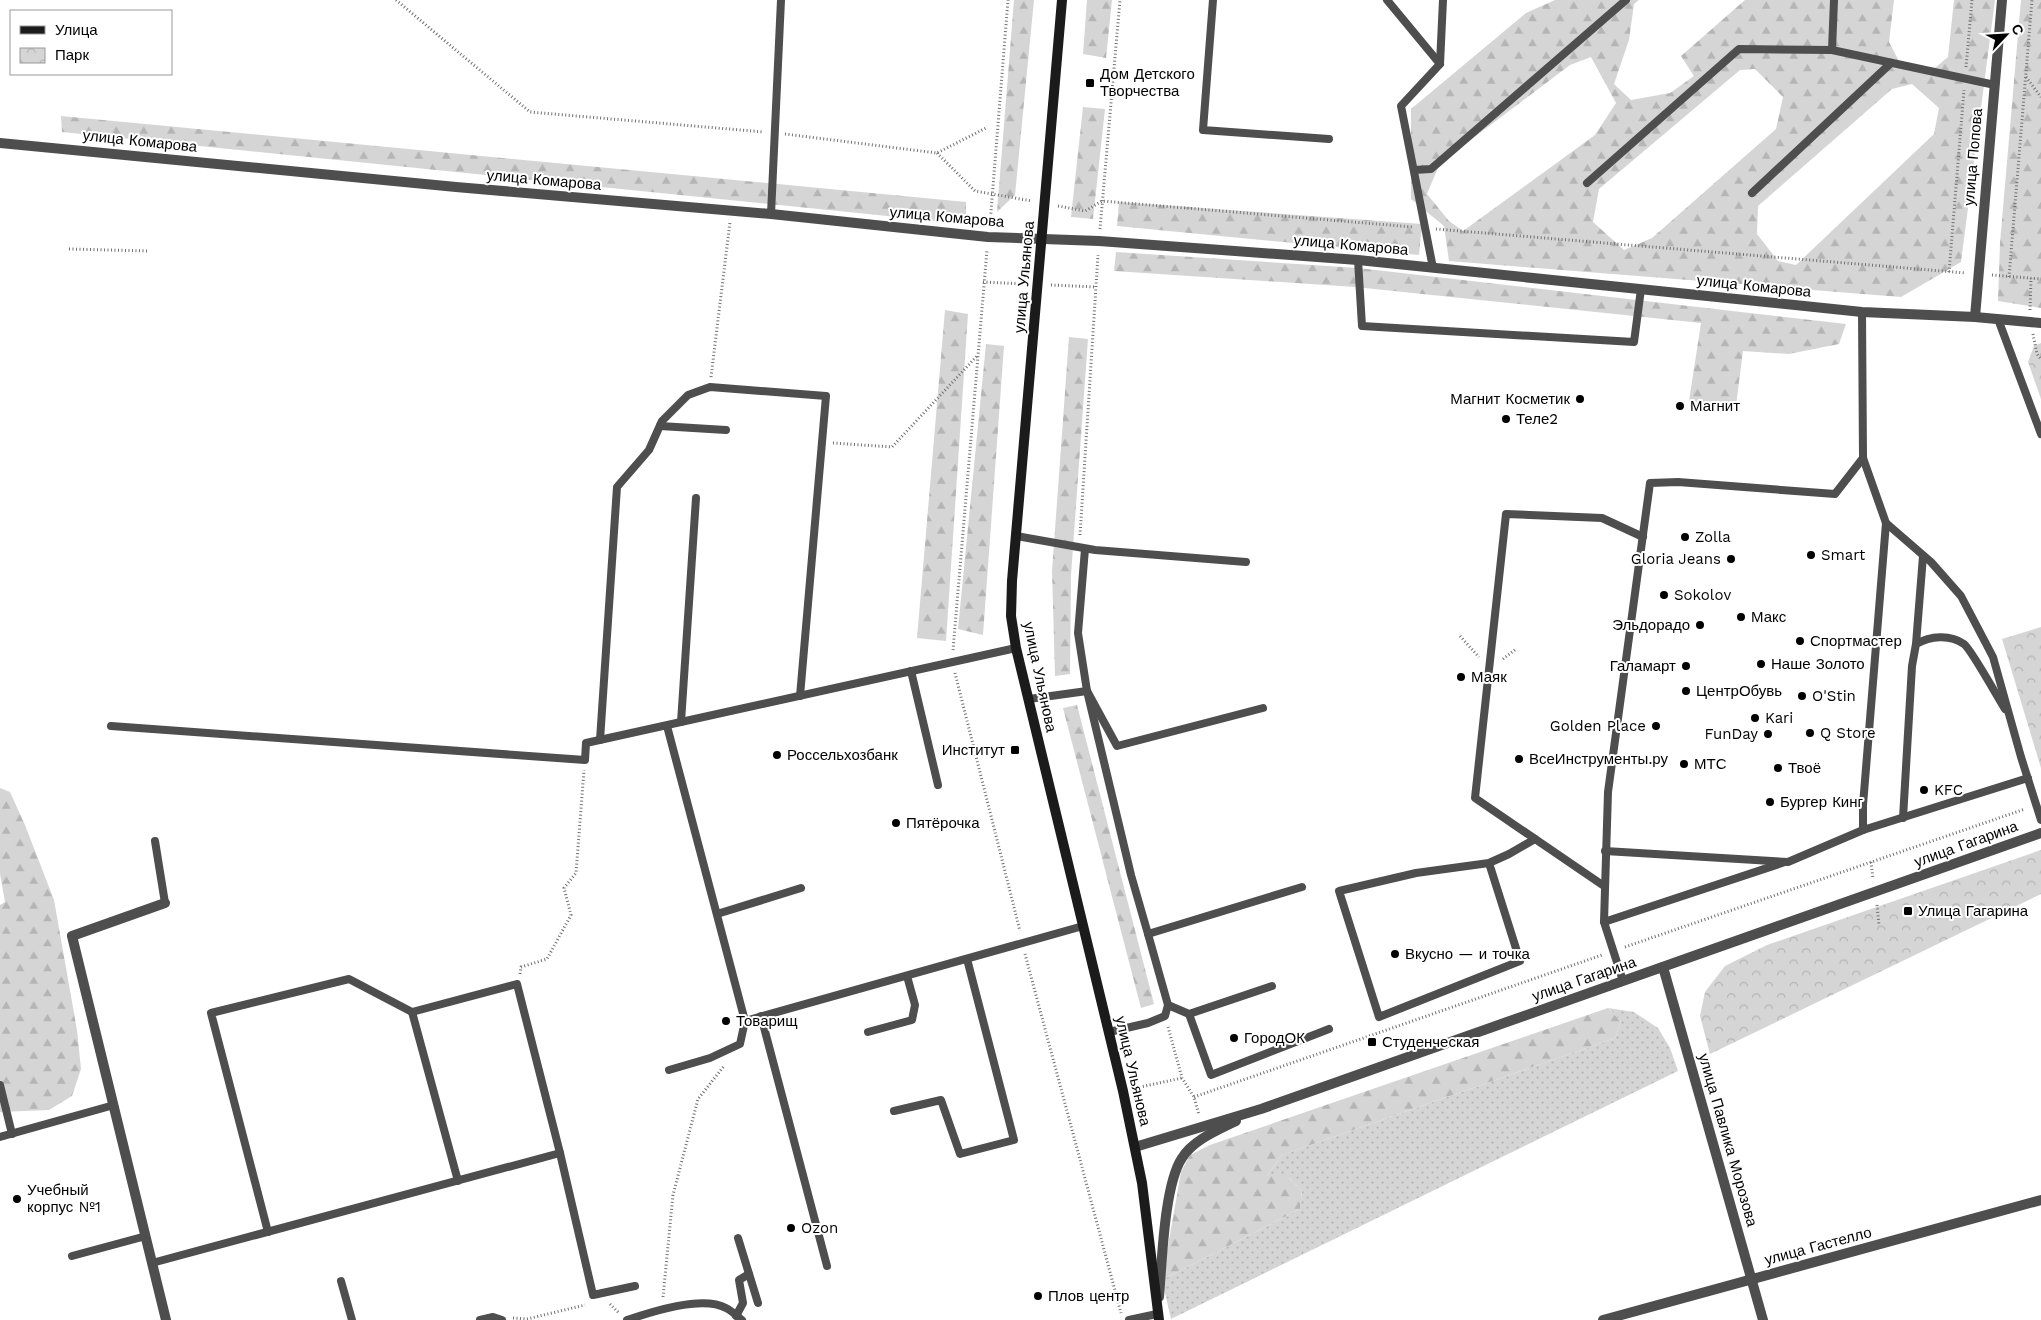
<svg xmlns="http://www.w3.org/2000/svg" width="2041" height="1320" font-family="'Work Sans',sans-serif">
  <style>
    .grass { fill: url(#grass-dots) }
    .forest { fill: url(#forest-firs); fill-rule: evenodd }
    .park { fill: url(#park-crowns) }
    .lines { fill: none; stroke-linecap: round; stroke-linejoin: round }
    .path { stroke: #707070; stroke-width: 3; stroke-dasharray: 1 2.5; stroke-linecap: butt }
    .service { stroke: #4e4e4e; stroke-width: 8 }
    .minor { stroke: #4e4e4e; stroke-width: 10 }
    .tertiary { stroke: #4e4e4e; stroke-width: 10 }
    .secondary { stroke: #1b1b1b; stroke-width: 10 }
    .poi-dot { fill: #000; stroke: #fff; stroke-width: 2 }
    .labels { text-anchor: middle; stroke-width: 4; stroke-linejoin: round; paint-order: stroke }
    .poi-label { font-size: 15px; fill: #000; stroke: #fff; text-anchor: start }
    .street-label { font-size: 15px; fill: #000; stroke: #fff }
  </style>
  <defs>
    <pattern id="grass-dots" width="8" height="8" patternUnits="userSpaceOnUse" patternTransform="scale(1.25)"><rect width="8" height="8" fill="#d5d5d5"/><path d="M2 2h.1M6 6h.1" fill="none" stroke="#b5b5b5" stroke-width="1.8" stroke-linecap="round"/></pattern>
    <pattern id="forest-firs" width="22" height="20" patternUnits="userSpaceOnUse" patternTransform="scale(1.25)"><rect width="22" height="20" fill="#d5d5d5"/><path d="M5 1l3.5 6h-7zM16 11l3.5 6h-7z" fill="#b5b5b5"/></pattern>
    <pattern id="park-crowns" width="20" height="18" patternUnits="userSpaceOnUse" patternTransform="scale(1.25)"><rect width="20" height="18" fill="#d5d5d5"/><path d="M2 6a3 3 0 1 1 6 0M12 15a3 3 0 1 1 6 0" fill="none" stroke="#b5b5b5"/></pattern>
  </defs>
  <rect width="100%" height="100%" fill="#fff"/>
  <polygon class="grass" points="1608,1008 1634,1012 1658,1028 1670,1048 1678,1071 1171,1319 1162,1280 1300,1209 1302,1191 1287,1176 1267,1176 1282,1155 1615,1038 1621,1021"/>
  <g class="forest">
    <polygon points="1014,0 1034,0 1015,195 997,212"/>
    <polygon points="1087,0 1112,0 1106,58 1083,54"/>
    <path d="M1555,0H1639L1634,4L1629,40L1614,84L1631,100L1670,93L1694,76L1681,56L1745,0H1894L1889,42L1900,63L1935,68L1948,57L1954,0H1995L1961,262L1901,297L1449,261L1444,226L1411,199V109L1526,13ZM1591,57L1616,103L1595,135L1463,231L1449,221L1427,194L1440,163L1570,65ZM1755,69L1783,97L1776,129L1652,238L1624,250L1593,222L1599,189L1740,70ZM1912,84L1939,108L1934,134L1796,265L1778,261L1757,234L1758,206L1892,89Z"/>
    <polygon points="2021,0 2041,0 2041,308 1998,301 2000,243"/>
    <polygon points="1083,107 1105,109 1093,219 1071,217"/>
    <polygon points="61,116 966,202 966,224 62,132"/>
    <polygon points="1119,202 1422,224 1419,255 1117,226"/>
    <polygon points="1116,252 1358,268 1846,324 1839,344 1789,354 1743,351 1736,405 1689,401 1701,323 1355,287 1114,271"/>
    <polygon points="945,310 968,314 946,641 917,638"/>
    <polygon points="1069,337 1088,339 1071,575 1070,674 1055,676 1052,571"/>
    <polygon points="986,344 1004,346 983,635 958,629"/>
    <polygon points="1077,705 1154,1004 1141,1008 1063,708"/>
    <polygon points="0,788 10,792 25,825 54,900 77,1030 81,1069 72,1096 49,1110 0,1112 0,905 5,902 0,874"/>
    <polygon points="1608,1008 1621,1021 1615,1038 1282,1155 1267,1176 1287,1176 1302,1191 1300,1209 1162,1280 1181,1172 1190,1155 1210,1145"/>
  </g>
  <g class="park">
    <polygon points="2041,343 2041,399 2028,362 2034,346"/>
    <polygon points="2041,627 2041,768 2002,639"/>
    <polygon points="2041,850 2041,894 1710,1054 1700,1016 1705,992 1725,966 1767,945"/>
  </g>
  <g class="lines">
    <g class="path">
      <polyline points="396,0 530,112 764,132"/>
      <polyline points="1966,67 1972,0"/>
      <polyline points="2026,77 2041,97"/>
      <polyline points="785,134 937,153 986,128"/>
      <polyline points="937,153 975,191 1032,201"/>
      <polyline points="1058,206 1085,211 1102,201 1413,227"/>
      <polyline points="990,224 1008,0"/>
      <polyline points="1100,229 1120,0"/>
      <polyline points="1436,229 1966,273"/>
      <polyline points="69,249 149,251"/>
      <polyline points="1949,272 1964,90"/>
      <polyline points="1992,275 2041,279"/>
      <polyline points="2009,277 2032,0"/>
      <polyline points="983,282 1025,284"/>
      <polyline points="1051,285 1096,287"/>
      <polyline points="2030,310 2031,278"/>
      <polyline points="2033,334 2037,354 2041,359"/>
      <polyline points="711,377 730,222"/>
      <polyline points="833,443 892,447 977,356"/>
      <polyline points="1080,535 1098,255"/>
      <polyline points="1460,636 1479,657"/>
      <polyline points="953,650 987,250"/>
      <polyline points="1503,659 1516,649"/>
      <polyline points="955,673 1020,931"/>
      <polyline points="1871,862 1873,879"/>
      <polyline points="1877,905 1879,926"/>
      <polyline points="1625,947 2025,809"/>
      <polyline points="1025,954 1121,1313"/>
      <polyline points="520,974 521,967 547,959 571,915 564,888 576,873 584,770"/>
      <polyline points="1168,1027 1182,1078 1194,1097 1199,1115"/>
      <polyline points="1136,1088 1182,1078"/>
      <polyline points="1194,1097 1602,955"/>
      <polyline points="663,1297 673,1195 698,1099 724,1066"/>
      <polyline points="610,1304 619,1313"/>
      <polyline points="513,1318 527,1319 585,1305"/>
    </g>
    <g class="service">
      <polyline points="1213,0 1203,130 1329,139"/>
      <polyline points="1387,0 1440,64"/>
      <polyline points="1834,0 1832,50 1995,85"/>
      <polyline points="1414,170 1431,169 1626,0"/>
      <polyline points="1587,183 1739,49 1832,50"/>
      <polyline points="1752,193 1891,63"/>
      <polyline points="771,214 781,0"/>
      <polyline points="1358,260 1362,326 1634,342 1641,289"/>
      <polyline points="1433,268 1401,106 1440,64 1443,0"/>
      <polyline points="1862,312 1863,458 1886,523 1863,805 1863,830"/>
      <polyline points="1998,319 2041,434"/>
      <polyline points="660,426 726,430"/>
      <polyline points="1886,523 1931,562 1961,596 1993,657 2021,757 2041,820"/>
      <polyline points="1016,536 1095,550 1246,562"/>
      <polyline points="1085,549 1078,633 1087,691 1131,875 1148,934"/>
      <polyline points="1916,644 1923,556"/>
      <polyline points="911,671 938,785"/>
      <polyline points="1029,699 1087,691 1117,746 1263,708"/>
      <polyline points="681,722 696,498"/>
      <polyline points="111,726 585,760 586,743 1016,648"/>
      <polyline points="667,726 745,1021 1083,926"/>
      <polyline points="600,740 617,487 649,450 662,421 688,395 710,387 826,396 800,696"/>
      <path d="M1903,818L1912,666L1916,644C1930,636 1950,634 1964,644C1971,649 1998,698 2005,709"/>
      <polyline points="155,841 165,903"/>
      <polyline points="1605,851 1788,862 1863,830 2028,778"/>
      <polyline points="1489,863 1520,961 1379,1017 1339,891 1416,873 1489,863 1509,854 1535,839"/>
      <polyline points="1604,886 1475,798 1506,514 1602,518 1643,537"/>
      <polyline points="717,914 801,888"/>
      <polyline points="1604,922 1782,863"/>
      <polyline points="1623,981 1604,922 1608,792 1650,483 1678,482 1835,494 1863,458"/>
      <polyline points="1168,1005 1189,1014 1272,986"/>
      <polyline points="1189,1014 1211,1075 1329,1029"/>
      <polyline points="761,1016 827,1266"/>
      <polyline points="868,1032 912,1020 915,1005 907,976"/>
      <polyline points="1109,1032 1148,1023 1165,1016 1168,1005 1148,934 1302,887"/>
      <polyline points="669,1070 710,1058 740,1044 745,1021"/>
      <polyline points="0,1085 12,1134"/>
      <polyline points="894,1111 941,1100 960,1154 1014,1140 967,959"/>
      <polyline points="0,1137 114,1105"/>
      <polyline points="560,1153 593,1295 635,1286"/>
      <polyline points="268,1232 211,1013 349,979 412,1012"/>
      <polyline points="738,1238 758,1303"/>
      <polyline points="72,1256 146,1236"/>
      <polyline points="152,1263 560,1153 517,984 412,1012 458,1181"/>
      <polyline points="341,1281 352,1320"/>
      <polyline points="736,1316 743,1303 739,1280 749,1274"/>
      <polyline points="480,1320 493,1317 502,1320"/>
      <path d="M627,1320C651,1312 702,1295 726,1308C732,1311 737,1316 742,1320"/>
      <polyline points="1129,1320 1157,1314"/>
    </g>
    <g class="minor">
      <polyline points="0,143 456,187 771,214 988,237 1099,241 1358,260 1862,312 1975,317 2041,323"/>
      <polyline points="1975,317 2002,0"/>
      <polyline points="165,903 72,936 166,1320"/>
      <polyline points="1603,1320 2041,1200"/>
    </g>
    <g class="tertiary">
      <polyline points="1663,967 1763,1320"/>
      <polyline points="1135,1147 1261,1109 2041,833"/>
      <path d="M1159,1297C1162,1263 1164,1185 1182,1158C1193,1140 1218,1130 1236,1121"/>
    </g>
    <polyline class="secondary" points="1062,0 1012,581 1011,616 1016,648 1123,1091 1142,1183 1159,1320"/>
  </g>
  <g class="poi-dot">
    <rect x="1085" y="78" width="10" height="10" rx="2.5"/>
    <circle cx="1580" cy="399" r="5"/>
    <circle cx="1680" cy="406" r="5"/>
    <circle cx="1506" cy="419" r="5"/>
    <circle cx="1685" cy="537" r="5"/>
    <circle cx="1811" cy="555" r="5"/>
    <circle cx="1731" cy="559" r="5"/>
    <circle cx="1664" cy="595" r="5"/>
    <circle cx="1741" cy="617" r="5"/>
    <circle cx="1700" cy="625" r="5"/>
    <circle cx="1800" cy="641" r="5"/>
    <circle cx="1761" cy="664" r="5"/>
    <circle cx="1686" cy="666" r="5"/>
    <circle cx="1461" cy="677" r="5"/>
    <circle cx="1686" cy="691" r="5"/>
    <circle cx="1802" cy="696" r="5"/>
    <circle cx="1755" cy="718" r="5"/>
    <circle cx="1656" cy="726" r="5"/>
    <circle cx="1810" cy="733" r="5"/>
    <circle cx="1768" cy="734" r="5"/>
    <rect x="1010" y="745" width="10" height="10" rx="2.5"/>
    <circle cx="777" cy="755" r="5"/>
    <circle cx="1519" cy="759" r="5"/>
    <circle cx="1684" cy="764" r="5"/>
    <circle cx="1778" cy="768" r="5"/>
    <circle cx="1924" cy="790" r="5"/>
    <circle cx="1770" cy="802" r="5"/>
    <circle cx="896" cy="823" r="5"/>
    <rect x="1903" y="906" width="10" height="10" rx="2.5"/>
    <circle cx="1395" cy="954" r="5"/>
    <circle cx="726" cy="1021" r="5"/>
    <circle cx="1234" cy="1038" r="5"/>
    <rect x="1367" y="1037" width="10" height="10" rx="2.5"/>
    <circle cx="17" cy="1199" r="5"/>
    <circle cx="791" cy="1228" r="5"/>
    <circle cx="1038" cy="1296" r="5"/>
  </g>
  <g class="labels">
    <g class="poi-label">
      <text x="1100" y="79">Дом Детского<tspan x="1100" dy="17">Творчества</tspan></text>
      <text x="1570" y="404" text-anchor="end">Магнит Косметик</text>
      <text x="1690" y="411">Магнит</text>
      <text x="1516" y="424">Теле2</text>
      <text x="1695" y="542">Zolla</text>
      <text x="1821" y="560">Smart</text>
      <text x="1721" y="564" text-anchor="end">Gloria Jeans</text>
      <text x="1674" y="600">Sokolov</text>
      <text x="1751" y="622">Макс</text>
      <text x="1690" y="630" text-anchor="end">Эльдорадо</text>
      <text x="1810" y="646">Спортмастер</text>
      <text x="1771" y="669">Наше Золото</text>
      <text x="1676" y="671" text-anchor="end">Галамарт</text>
      <text x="1471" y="682">Маяк</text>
      <text x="1696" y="696">ЦентрОбувь</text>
      <text x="1812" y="701">O'Stin</text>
      <text x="1765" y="723">Kari</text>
      <text x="1646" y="731" text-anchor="end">Golden Place</text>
      <text x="1820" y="738">Q Store</text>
      <text x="1758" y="739" text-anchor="end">FunDay</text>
      <text x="1005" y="755" text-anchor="end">Институт</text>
      <text x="787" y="760">Россельхозбанк</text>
      <text x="1529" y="764">ВсеИнструменты.ру</text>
      <text x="1694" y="769">МТС</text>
      <text x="1788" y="773">Твоё</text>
      <text x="1934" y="795">KFC</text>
      <text x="1780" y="807">Бургер Кинг</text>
      <text x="906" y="828">Пятёрочка</text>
      <text x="1918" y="916">Улица Гагарина</text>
      <text x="1405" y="959">Вкусно — и точка</text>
      <text x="736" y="1026">Товарищ</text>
      <text x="1244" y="1043">ГородОК</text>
      <text x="1382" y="1047">Студенческая</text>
      <text x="27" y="1195">Учебный<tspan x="27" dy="17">корпус №1</tspan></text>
      <text x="801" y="1233">Ozon</text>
      <text x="1048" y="1301">Плов центр</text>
    </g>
    <g class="street-label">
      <text transform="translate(140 141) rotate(6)" y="5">улица Комарова</text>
      <text transform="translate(1973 157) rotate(-85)" y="5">улица Попова</text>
      <text transform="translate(544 180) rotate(5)" y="5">улица Комарова</text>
      <text transform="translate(947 217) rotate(5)" y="5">улица Комарова</text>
      <text transform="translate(1351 245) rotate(5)" y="5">улица Комарова</text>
      <text transform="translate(1024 277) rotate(-85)" y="5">улица Ульянова</text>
      <text transform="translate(1754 286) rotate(6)" y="5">улица Комарова</text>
      <text transform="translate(1040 677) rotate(78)" y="5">улица Ульянова</text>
      <text transform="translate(1966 844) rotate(-20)" y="5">улица Гагарина</text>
      <text transform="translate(1584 979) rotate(-19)" y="5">улица Гагарина</text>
      <text transform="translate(1133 1071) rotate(77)" y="5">улица Ульянова</text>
      <text transform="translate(1728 1140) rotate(74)" y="5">улица Павлика Морозова</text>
      <text transform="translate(1818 1246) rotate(-15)" y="5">улица Гастелло</text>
    </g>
  </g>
  <rect x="10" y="10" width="162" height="65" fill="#ffffff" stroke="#999999"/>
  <rect x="20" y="26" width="25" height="8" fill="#1b1b1b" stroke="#999999"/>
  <text x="55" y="35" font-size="15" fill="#000000">Улица</text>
  <rect x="20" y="48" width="25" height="15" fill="url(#park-crowns)" stroke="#999999"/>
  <text x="55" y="60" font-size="15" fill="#000000">Парк</text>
  <g transform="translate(2006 35) rotate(65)" stroke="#ffffff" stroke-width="4" paint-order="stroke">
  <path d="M0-4L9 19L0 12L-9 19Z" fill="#000000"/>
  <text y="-8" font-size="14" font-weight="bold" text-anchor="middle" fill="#000000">С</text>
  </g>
</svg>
